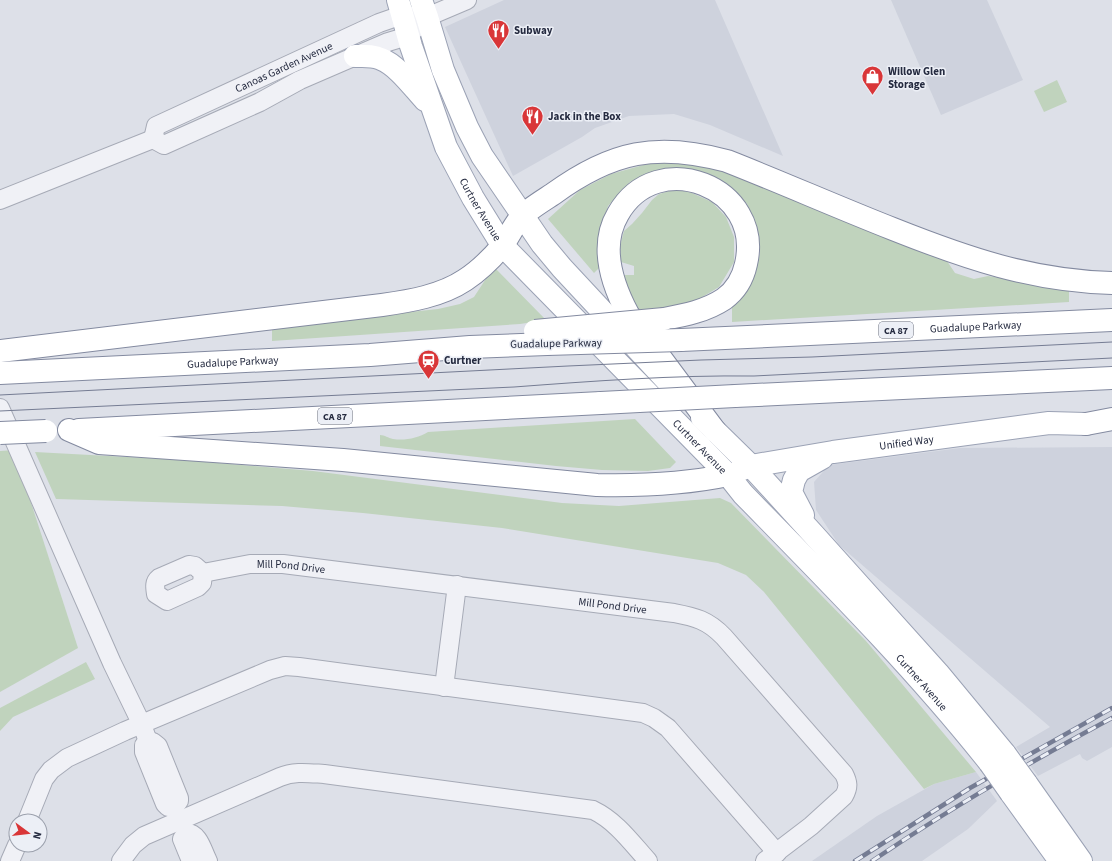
<svg xmlns="http://www.w3.org/2000/svg" width="1112" height="861" font-family="'Source Sans 3',sans-serif">
  <style>
    .built { fill: #ced2dd }
    .green { fill: #c0d3bd }
    .lines { fill: none; stroke-linecap: round; stroke-linejoin: round }
    .minor-casing { stroke: #a6aab6; stroke-width: 20 }
    .major-casing { stroke: #9ba2b5; stroke-width: 24 }
    .highway-casing { stroke: #838aa0; stroke-width: 24 }
    .minor { stroke: #f0f1f6; stroke-width: 18 }
    .major { stroke: #fff; stroke-width: 22 }
    .highway { stroke: #fff; stroke-width: 22 }
    .tram { stroke: #757c93; stroke-width: 1 }
    .rail-casing { stroke: #757c93; stroke-width: 4.5 }
    .rail { stroke: #eceff6; stroke-width: 3; stroke-dasharray: 9; stroke-linecap: butt }
    .major-bridge-casing { stroke: #9ba2b5; stroke-width: 24; stroke-linecap: butt }
    .highway-bridge-casing { stroke: #838aa0; stroke-width: 24; stroke-linecap: butt }
    .major-bridge { stroke: #fff; stroke-width: 22 }
    .highway-bridge { stroke: #fff; stroke-width: 22 }
    .labels { text-anchor: middle; stroke-width: 3; stroke-linejoin: round; paint-order: stroke }
    .shield { fill: #eceff6; stroke: #616677; stroke-width: 1 }
    .shield-label { font-size: 10px; font-weight: bold; fill: #252b40 }
    .poi-label { font-size: 11px; font-weight: bold; fill: #252b40; stroke: #eceff6; text-anchor: start }
    .street-label { font-size: 11px; fill: #252b40; stroke: #eceff6 }
  </style>
  <rect width="100%" height="100%" fill="#dde0e8"/>
  <g class="built">
    <polygon points="504,0 715,0 783,156 710,125 674,114 629,116 595,128 582,137 513,176 445,27"/>
    <polygon points="891,0 987,0 1023,80 941,115"/>
    <polygon points="1112,447 1112,747 1087,761 1082,758 1080,754 1038,776 1016,747 1050,727 839,545 816,510 814,482 829,465 960,448"/>
    <polygon points="976,772 997,801 968,829 922,861 812,861 877,816 934,784"/>
  </g>
  <g class="green">
    <polygon points="1057,80 1067,102 1044,112 1034,91"/>
    <polygon points="691,161 746,176 947,261 955,273 974,279 988,276 1069,289 1069,302 732,322 732,307 743,295 756,272 760,253 757,230 747,204 726,186 655,172 630,182 608,206 599,235 600,267 594,273 548,219 580,190 611,174 647,164"/>
    <polygon points="676,189 692,193 712,202 726,217 734,237 734,262 719,287 699,299 671,308 644,312 636,309 623,275 634,275 634,266 621,262 620,246 624,231 632,224 642,213 652,200 659,194"/>
    <polygon points="496,269 546,320 520,324 272,341 272,327 438,309 460,304 474,297 491,271"/>
    <path d="M635,419L676,462L670,468L648,471L602,470L556,466L380,446V435C385,435 388,438 393,439C405,441 418,438 428,432Z"/>
    <polygon points="14,450 78,648 0,692 0,451"/>
    <polygon points="35,452 183,460 313,471 562,503 619,506 720,498 731,503 866,641 976,772 934,784 924,789 764,592 746,575 718,563 502,528 363,513 282,506 56,499"/>
    <polygon points="86,662 95,679 13,717 0,731 0,708"/>
  </g>
  <g class="lines">
    <defs>
      <g id="minor">
        <polyline points="153,139 164,145 260,102 300,80 388,42 408,36 427,17 467,0"/>
        <path id="s1" d="M153,139L156,126L379,23L402,15L416,16"/>
        <polyline points="0,200 153,139"/>
        <polyline points="0,408 112,663 142,725 148,741"/>
        <path d="M189,565L195,566L203,573L202,583L198,587L167,601L156,594C155,587 154,582 159,578Z"/>
        <path id="s2" d="M203,573L250,564H283L674,613C695,617 708,620 724,637L844,774C848,782 849,787 844,796L811,826L765,861"/>
        <polyline points="444,687 457,585"/>
        <polygon points="148,741 153,742 158,746 179,798 179,801 175,806 168,807 165,804 144,752 144,745"/>
        <polyline points="27,821 44,779 51,770 67,758 125,731 270,670 285,666 299,667 643,713 654,718 668,728 777,853"/>
        <path d="M186,833C199,832 203,852 208,861"/>
        <polyline points="186,833 182,839 191,861"/>
        <polyline points="10,861 17,845"/>
        <path d="M121,861L133,845L144,836L280,777C294,771 308,773 324,774L593,810C616,821 631,842 648,861"/>
      </g>
      <g id="major">
        <path id="s3" d="M398,0L411,46L446,147L473,198L502,245L728,475L743,494C828,581 914,667 990,763"/>
        <polyline points="421,0 427,17 443,70 467,127 482,156 542,244 562,268 671,385"/>
        <path d="M355,56C364,56 373,55 381,59C397,65 413,87 425,100"/>
        <polyline points="702,418 751,466 814,535 938,673 1005,754"/>
        <path id="s4" d="M740,470L751,466L833,452L1049,423L1086,424"/>
        <polyline points="803,515 791,492 794,480 799,471 822,458"/>
        <polyline points="1026,783 1081,861"/>
        <polyline points="1011,793 1060,861"/>
      </g>
      <g id="highway">
        <path d="M664,319C685,315 706,311 724,299C735,291 743,278 746,264C764,187 657,145 618,214C599,246 612,284 628,314L715,431"/>
        <path id="s5" d="M681,340L1112,320"/>
        <path d="M0,351L382,305C410,301 441,296 465,280C479,271 492,258 503,245C509,236 514,225 521,217C529,209 544,200 553,194C612,151 657,142 727,161C783,183 837,207 893,229C966,258 1032,281 1112,283"/>
        <path id="s6" d="M0,373L370,355L470,347L547,344"/>
        <polyline points="735,396 1112,378"/>
        <polyline points="1086,424 1112,419"/>
        <path d="M69,430L99,443L343,460L597,485C642,486 685,484 728,475"/>
        <polyline points="79,430 601,403"/>
      </g>
    </defs>
    <use href="#minor" class="minor-casing"/>
    <use href="#major" class="major-casing"/>
    <use href="#highway" class="highway-casing"/>
    <use href="#minor" class="minor"/>
    <use href="#major" class="major"/>
    <use href="#highway" class="highway"/>
    <g class="tram">
      <polyline points="0,395 568,366 701,360 812,357 1112,342"/>
      <path d="M0,411L514,387C594,381 674,375 754,376L1112,358"/>
    </g>
    <defs>
      <g id="rail">
        <polyline points="855,861 970,788 1112,708"/>
        <path d="M872,861C949,809 1030,762 1112,718"/>
      </g>
    </defs>
    <use href="#rail" class="rail-casing"/>
    <use href="#rail" class="rail"/>
    <defs>
      <g id="major-bridge">
        <polyline points="1005,754 1026,783"/>
        <polyline points="990,763 1011,793"/>
      </g>
      <g id="highway-bridge">
        <polyline points="535,331 664,319"/>
        <polyline points="547,344 681,340"/>
        <polyline points="601,403 735,396"/>
        <polyline points="0,433 46,431"/>
      </g>
    </defs>
    <use href="#major-bridge" class="major-bridge-casing"/>
    <use href="#highway-bridge" class="highway-bridge-casing"/>
    <use href="#major-bridge" class="major-bridge"/>
    <use href="#highway-bridge" class="highway-bridge"/>
  </g>
  <defs>
    <symbol id="restaurant-pin" viewBox="-11 -11 22 30"><path d="M0 17L-7.5 6A9.5 9.5 0 1 1 7.5 6Z" fill="#d93638" stroke="#eceff6"/><path d="M-5-6h1v4h1v-4h1v4h1v-4h1v5L-1.5 .5V6h-2V.5L-5-1ZM5-6V6H3V1.5H1.5Q1.5-4 5-6Z" fill="#fff"/></symbol>
    <symbol id="shop-pin" viewBox="-11 -11 22 30"><path d="M0 17L-7.5 6A9.5 9.5 0 1 1 7.5 6Z" fill="#d93638" stroke="#eceff6"/><path d="M-5-2.5h2.3a2.7 3.5 0 0 1 5.4 0H5L5.5 6h-11ZM-1.5-2.5h3a1.5 2.3 0 0 0-3 0Z" fill="#fff"/></symbol>
    <symbol id="station-pin" viewBox="-11 -11 22 30"><path d="M0 17L-7.5 6A9.5 9.5 0 1 1 7.5 6Z" fill="#d93638" stroke="#eceff6"/><path d="M-3-6H3Q5-6 5-4V2Q5 4 3 4L4.5 6H3L1.5 4h-3L-3 6H-4.5L-3 4Q-5 4-5 2V-4Q-5-6-3-6ZM-3.5-4v3h7v-3ZM-3.5 1v1.5H-2V1ZM2 1v1.5H3.5V1Z" fill="#fff"/></symbol>
  </defs>
  <g fill-rule="evenodd">
    <use href="#restaurant-pin" x="486" y="18" width="25" height="34"/>
    <use href="#shop-pin" x="860" y="64" width="25" height="34"/>
    <use href="#restaurant-pin" x="520" y="104" width="25" height="34"/>
    <use href="#station-pin" x="416" y="348" width="25" height="34"/>
  </g>
  <g class="labels">
    <g class="shield">
      <rect x="879" y="322" width="34" height="16" rx="3"/>
      <rect x="318" y="408" width="34" height="16" rx="3"/>
    </g>
    <g class="shield-label">
      <text x="896" y="334">CA 87</text>
      <text x="335" y="420">CA 87</text>
    </g>
    <g class="poi-label">
      <text x="514" y="34">Subway</text>
      <text x="888" y="75">Willow Glen<tspan x="888" dy="13">Storage</tspan></text>
      <text x="548" y="120">Jack in the Box</text>
      <text x="444" y="364">Curtner</text>
    </g>
    <g class="street-label">
      <text dy="4" stroke="none"><textPath href="#s1" startOffset="154">Canoas Garden Avenue</textPath></text>
      <text dy="4" stroke="none"><textPath href="#s3" startOffset="226">Curtner Avenue</textPath></text>
      <text dy="4" stroke="none"><textPath href="#s5" startOffset="295">Guadalupe Parkway</textPath></text>
      <text transform="translate(556 343) rotate(-1)" y="4">Guadalupe Parkway</text>
      <text dy="4" stroke="none"><textPath href="#s6" startOffset="233">Guadalupe Parkway</textPath></text>
      <text dy="4" stroke="none"><textPath href="#s4" startOffset="169">Unified Way</textPath></text>
      <text dy="4" stroke="none"><textPath href="#s3" startOffset="550">Curtner Avenue</textPath></text>
      <text dy="4" stroke="none"><textPath href="#s2" startOffset="89">Mill Pond Drive</textPath></text>
      <text dy="4" stroke="none"><textPath href="#s2" startOffset="413">Mill Pond Drive</textPath></text>
      <text dy="4" stroke="none"><textPath href="#s3" startOffset="874">Curtner Avenue</textPath></text>
    </g>
  </g>
  <g transform="translate(28 833) rotate(105)"><circle r="19" fill="#eceff6" stroke="#9ca1ad"/>
  <path d="M0-3L7 15L0 10L-7 15Z" fill="#d93638"/>
  <text y="-6" font-size="11" font-weight="bold" text-anchor="middle" fill="#252b40">N</text>
  </g>
</svg>
